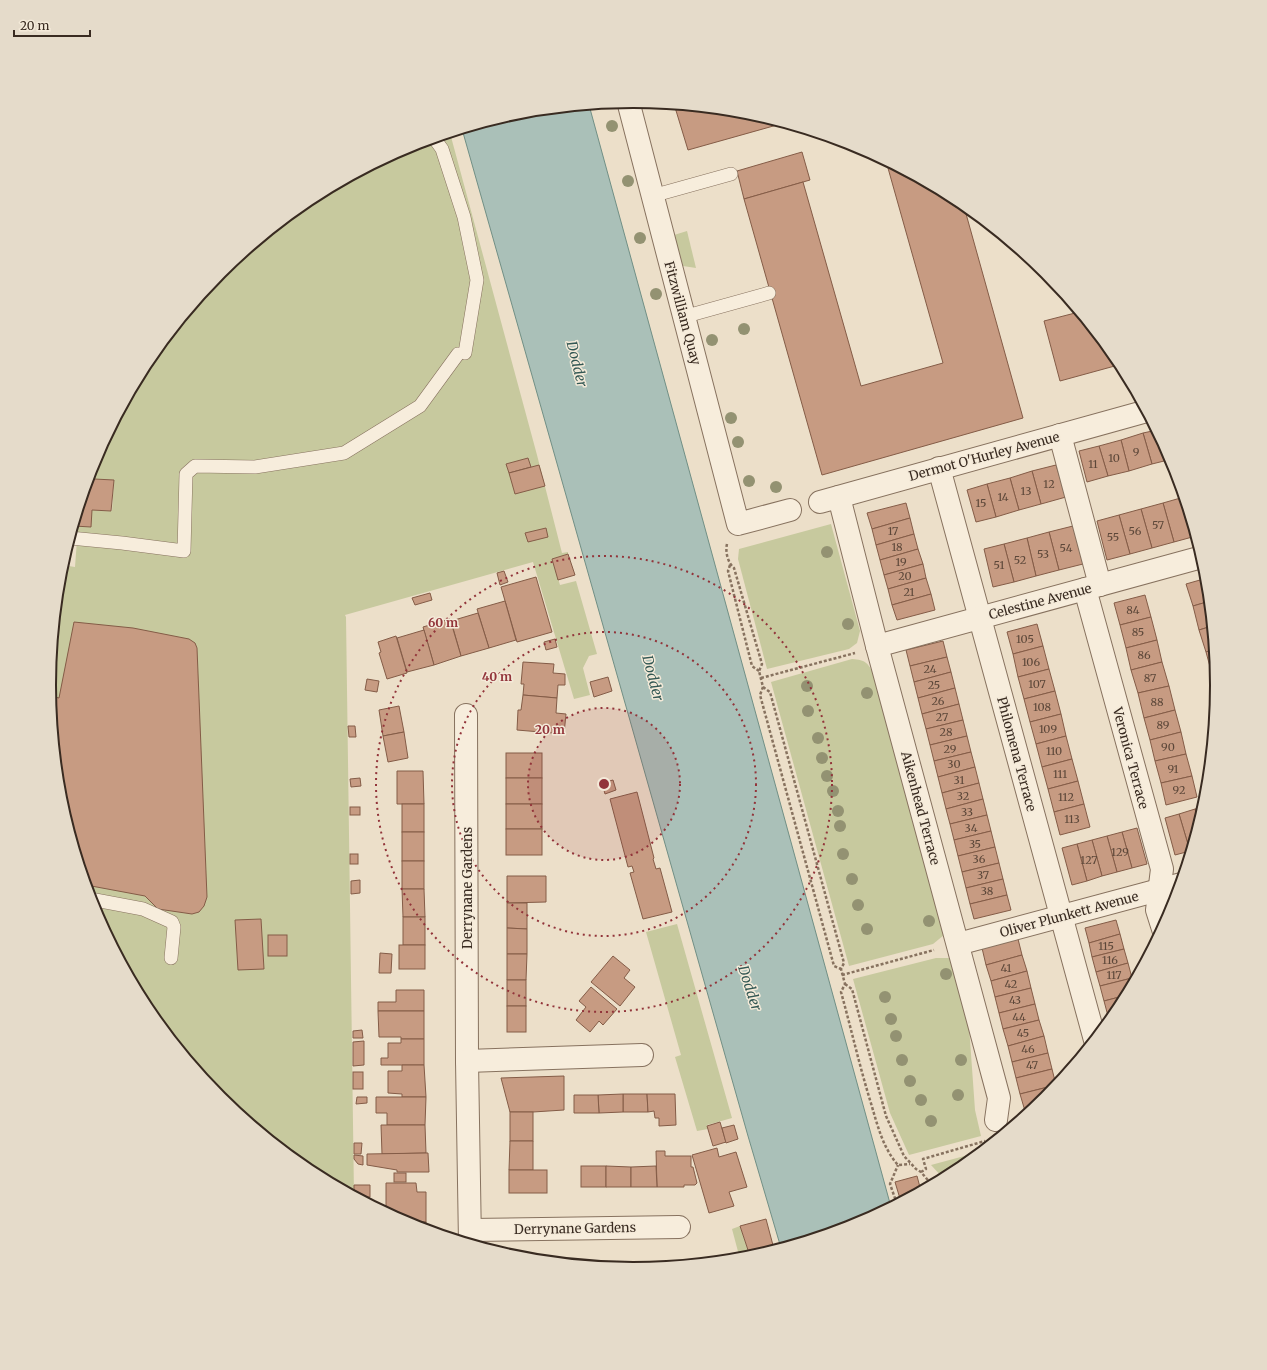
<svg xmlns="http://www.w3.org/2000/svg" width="1267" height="1370" font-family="Merriweather,serif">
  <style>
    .green { fill: #c7c99e }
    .water { fill: #aac0b8; stroke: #718f85 }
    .building { fill: #c79b82; stroke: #845c47 }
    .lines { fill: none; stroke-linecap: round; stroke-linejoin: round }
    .service-casing { stroke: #87725f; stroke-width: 14 }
    .minor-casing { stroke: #87725f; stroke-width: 24 }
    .path { stroke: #87725f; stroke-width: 2.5; stroke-dasharray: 3 2; stroke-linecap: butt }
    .service { stroke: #f7eddc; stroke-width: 13 }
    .minor { stroke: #f7eddc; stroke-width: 22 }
    .tree { fill: #939272 }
    .ring { fill: none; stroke: #92343a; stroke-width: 2; stroke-dasharray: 2 4 }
    .labels { text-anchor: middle; stroke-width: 3; stroke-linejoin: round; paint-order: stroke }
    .number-label { font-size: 11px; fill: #5c4739 }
    .street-label { font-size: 13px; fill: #392b21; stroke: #f4ead9 }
    .water-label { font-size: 14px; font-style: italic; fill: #325753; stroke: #f4ead9 }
    .rim { fill: none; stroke: #392b21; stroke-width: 2 }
    .centre { fill: #92343a; stroke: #f4ead9; stroke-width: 2 }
    .ring-label { font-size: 12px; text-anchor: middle; font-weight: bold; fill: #92343a; stroke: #f4ead9; stroke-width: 3; stroke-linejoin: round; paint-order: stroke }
  </style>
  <rect width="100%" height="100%" fill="#ecdfc9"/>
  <g class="green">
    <polygon points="450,133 537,455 562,553 568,552 568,554 552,559 560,585 576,581 597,654 589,656 583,668 590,695 574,699 533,562 345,615 346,617 354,1195 309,1171 220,1098 147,1010 93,908 60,799 49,685 60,571 62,565 75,567 78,526 92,510 112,511 114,480 94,479 94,476 89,475 94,461 148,360 220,272 309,199 410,145"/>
    <polygon points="687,231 696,268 683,266 674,235"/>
    <polygon points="831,524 860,631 857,643 849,649 767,669 738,559 739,549"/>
    <path d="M852,659C866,660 868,663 874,675L944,935L933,944L849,966L771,682Z"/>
    <polygon points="677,924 732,1118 707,1125 708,1129 697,1131 675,1057 681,1055 646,932"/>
    <polygon points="936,958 950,958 969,1026 975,1110 981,1136 909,1155 890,1113 853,979"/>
    <polygon points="983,1151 958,1171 944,1179 931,1165"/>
    <polygon points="740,1226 750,1256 781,1247 781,1248 747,1258 740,1259 732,1229"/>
  </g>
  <polygon class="water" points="589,105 891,1207 857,1225 781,1248 748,1136 462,129 520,112"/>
  <g class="building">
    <polygon points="674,104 748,112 784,123 688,150"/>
    <polygon points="802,152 810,180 744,199 737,171"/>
    <polygon points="886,161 963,203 1023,418 822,475 744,199 803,182 861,386 943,363"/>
    <polygon points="1079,312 1122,364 1060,381 1044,321"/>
    <polygon points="1157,430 1172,459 1152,464 1143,433"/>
    <polygon points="1143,433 1152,464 1129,471 1121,440"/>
    <polygon points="1121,440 1129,471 1108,476 1099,446"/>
    <polygon points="1099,446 1108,476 1087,482 1079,451"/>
    <polygon points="528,458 531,467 509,473 506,464"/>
    <polygon points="539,465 545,486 515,494 509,473"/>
    <polygon points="1056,465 1066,497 1041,504 1032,471"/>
    <polygon points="1032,471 1041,504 1019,510 1010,478"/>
    <polygon points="89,475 94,476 94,479 114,480 111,511 92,510 91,527 74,526"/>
    <polygon points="1010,478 1019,510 996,517 987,484"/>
    <polygon points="987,484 996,517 976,522 967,490"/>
    <polygon points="1184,497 1196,536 1174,542 1163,503"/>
    <polygon points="906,503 910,518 872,529 867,513"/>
    <polygon points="1163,503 1174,542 1152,548 1141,509"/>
    <polygon points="1141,509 1152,548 1130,554 1119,515"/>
    <polygon points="1119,515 1130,554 1107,560 1097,521"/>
    <polygon points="910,518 914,534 876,545 872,529"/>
    <polygon points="1073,526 1083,564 1059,570 1049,532"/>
    <polygon points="546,528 548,537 528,542 525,533"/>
    <polygon points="1049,532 1059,570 1036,576 1027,538"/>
    <polygon points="914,534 918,549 880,560 876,545"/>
    <polygon points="1027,538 1036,576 1014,582 1004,544"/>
    <polygon points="1004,544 1014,582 993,587 984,549"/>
    <polygon points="918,549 923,564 884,575 880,560"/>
    <polygon points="568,554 575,575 558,580 552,559"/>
    <polygon points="923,564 926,578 888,589 884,575"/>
    <polygon points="504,571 508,582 500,585 497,573"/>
    <polygon points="536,577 552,632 517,642 501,587"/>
    <polygon points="926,578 931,594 892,605 888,589"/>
    <polygon points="1207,578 1210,601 1193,606 1186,584"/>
    <polygon points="430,593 432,600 415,605 412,598"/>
    <polygon points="931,594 935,610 897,620 892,605"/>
    <polygon points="1145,595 1151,617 1120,625 1114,603"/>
    <polygon points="505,601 516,640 489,648 477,609"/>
    <polygon points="1210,601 1212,626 1199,630 1193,606"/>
    <polygon points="478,613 489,648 461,656 451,621"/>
    <polygon points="1151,617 1157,640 1126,648 1120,625"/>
    <polygon points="450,619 461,656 434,665 423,627"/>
    <polygon points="74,622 133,628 189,639 195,643 197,648 207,897 204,906 199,912 192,914 158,909 145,896 86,885 60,799 50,696 59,698"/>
    <polygon points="1037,624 1043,646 1013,654 1007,632"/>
    <polygon points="1212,626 1214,649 1206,652 1199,630"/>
    <polygon points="424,630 434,665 407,672 397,638"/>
    <polygon points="396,636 407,673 387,679 379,653 381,652 378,642"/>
    <polygon points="555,639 557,647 546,650 544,642"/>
    <polygon points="1157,640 1162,662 1131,670 1126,648"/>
    <polygon points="943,641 947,657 910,666 906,650"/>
    <polygon points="1043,646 1049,669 1018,677 1013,654"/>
    <polygon points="1214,649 1217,673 1212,674 1206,652"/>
    <polygon points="947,657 951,672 914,682 910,666"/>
    <polygon points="523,662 554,664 553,673 565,674 565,685 558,685 557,698 523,695 524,684 521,684"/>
    <polygon points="1162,662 1169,686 1138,693 1131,670"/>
    <polygon points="1049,669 1055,691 1024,699 1018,677"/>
    <polygon points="951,672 955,688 918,698 914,682"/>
    <polygon points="1217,673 1218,685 1217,692 1212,674"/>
    <polygon points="608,677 612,691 594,697 590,682"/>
    <polygon points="367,679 379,681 377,692 365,690"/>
    <polygon points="1169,686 1175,710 1144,718 1138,693"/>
    <polygon points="955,688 959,704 922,714 918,698"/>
    <polygon points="1055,691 1061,714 1030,722 1024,699"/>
    <polygon points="523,695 557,698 556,713 566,714 564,734 517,730 518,710 521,710"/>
    <polygon points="959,704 963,720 926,729 922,714"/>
    <polygon points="399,706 404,732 383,736 379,710"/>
    <polygon points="1175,710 1181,732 1150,740 1144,718"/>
    <polygon points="1061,714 1066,736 1036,744 1030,722"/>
    <polygon points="963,720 967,736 930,745 926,729"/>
    <polygon points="348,726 355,726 356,737 349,737"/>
    <polygon points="404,732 408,758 388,762 383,736"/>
    <polygon points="1181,732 1186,754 1155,761 1150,740"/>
    <polygon points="967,736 971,752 934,761 930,745"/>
    <polygon points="1066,736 1072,759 1042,767 1036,744"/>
    <polygon points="971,752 975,767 938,777 934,761"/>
    <rect x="506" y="753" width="36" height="25"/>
    <polygon points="1186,754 1192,776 1161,783 1155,761"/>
    <polygon points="1072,759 1078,781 1048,789 1042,767"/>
    <polygon points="975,767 979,783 942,793 938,777"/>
    <polygon points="397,771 423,771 424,804 397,804"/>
    <polygon points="1192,776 1197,797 1166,805 1161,783"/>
    <polygon points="360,778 361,786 351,787 350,779"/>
    <rect x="506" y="778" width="36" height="26"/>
    <polygon points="613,780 616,790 605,794 602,783"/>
    <polygon points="1078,781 1084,804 1054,812 1048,789"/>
    <polygon points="979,783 983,799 946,809 942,793"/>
    <polygon points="637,792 654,858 653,859 656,869 660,868 672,912 643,919 630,873 634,872 632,866 628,867 610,799"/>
    <polygon points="983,799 987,815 950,824 946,809"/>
    <rect x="402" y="804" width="22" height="28"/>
    <rect x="506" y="804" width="36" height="25"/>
    <polygon points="1084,804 1090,827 1060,835 1054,812"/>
    <polygon points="1205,806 1199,825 1195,809"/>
    <rect x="350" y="807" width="10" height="8"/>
    <polygon points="1195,809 1199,825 1190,851 1179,814"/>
    <polygon points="1179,814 1190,851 1175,855 1165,818"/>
    <polygon points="987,815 991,831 954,840 950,824"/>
    <polygon points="1137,828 1147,864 1132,868 1122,832"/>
    <rect x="506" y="829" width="36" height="26"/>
    <polygon points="991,831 995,847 958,856 954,840"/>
    <rect x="402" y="832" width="22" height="29"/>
    <polygon points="1122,832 1132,868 1117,872 1107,836"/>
    <polygon points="1107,836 1117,872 1102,876 1092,840"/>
    <polygon points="1092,840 1102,876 1087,881 1077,844"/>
    <polygon points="1077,844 1087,881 1072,885 1062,848"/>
    <polygon points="995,847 999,863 962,872 958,856"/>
    <rect x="350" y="854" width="8" height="10"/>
    <rect x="402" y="861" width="22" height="28"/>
    <polygon points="999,863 1003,879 966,888 962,872"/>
    <polygon points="507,876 546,876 546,902 507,903"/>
    <polygon points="1003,879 1007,895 970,904 966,888"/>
    <polygon points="360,880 360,893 351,894 351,881"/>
    <polygon points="402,889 424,889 425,917 403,917"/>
    <polygon points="1007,895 1011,910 974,919 970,904"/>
    <polygon points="507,903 527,903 527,929 507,928"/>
    <rect x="403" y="917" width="22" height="28"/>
    <polygon points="261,919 264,969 238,970 235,920"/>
    <polygon points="1116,920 1120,934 1089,943 1085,928"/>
    <polygon points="507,928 527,929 527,954 507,954"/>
    <polygon points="1120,934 1124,949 1092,957 1089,943"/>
    <rect x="268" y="935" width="19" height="21"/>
    <polygon points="1018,939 1022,955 986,965 982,948"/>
    <rect x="399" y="945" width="26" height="24"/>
    <polygon points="1124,949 1128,963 1096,972 1092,957"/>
    <polygon points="380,953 392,954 391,973 379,973"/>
    <polygon points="507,954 527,954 526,980 507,980"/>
    <polygon points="1022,955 1027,971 991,981 986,965"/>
    <polygon points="613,956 630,970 624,978 635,987 620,1006 591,982"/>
    <polygon points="1128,963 1132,978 1100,986 1096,972"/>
    <polygon points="1027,971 1031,988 995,997 991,981"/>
    <polygon points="1132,978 1133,984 1127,995 1104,1001 1100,986"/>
    <rect x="507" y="980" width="19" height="26"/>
    <polygon points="591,987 617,1009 603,1025 599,1021 590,1032 576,1020 586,1007 579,1001"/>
    <polygon points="1031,988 1035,1004 999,1013 995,997"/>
    <polygon points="396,990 424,990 424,1011 378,1011 378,1002 396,1002"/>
    <polygon points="1127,995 1117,1013 1108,1016 1104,1001"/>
    <polygon points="1035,1004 1039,1020 1003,1029 999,1013"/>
    <rect x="507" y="1006" width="19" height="26"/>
    <polygon points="378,1011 424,1011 424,1039 401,1039 401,1037 379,1037"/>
    <polygon points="1039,1020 1044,1036 1008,1046 1003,1029"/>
    <polygon points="362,1030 363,1038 353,1038 353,1031"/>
    <polygon points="1044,1036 1048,1053 1012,1062 1008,1046"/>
    <polygon points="401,1039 424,1039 424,1065 381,1065 381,1058 388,1058 388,1043 401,1043"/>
    <polygon points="364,1041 364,1065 353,1066 353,1042"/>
    <polygon points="1048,1053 1052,1069 1016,1078 1012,1062"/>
    <polygon points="402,1065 424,1065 426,1097 402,1097 402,1094 388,1093 388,1071 402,1071"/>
    <polygon points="1052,1069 1056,1085 1020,1094 1016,1078"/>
    <rect x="353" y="1072" width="10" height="17"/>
    <polygon points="564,1076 564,1110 533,1112 510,1112 501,1078"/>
    <polygon points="1056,1085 1047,1098 1035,1108 1025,1111 1020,1094"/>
    <polygon points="623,1094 647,1094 648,1112 623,1112"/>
    <polygon points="623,1094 623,1112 599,1113 598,1095"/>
    <polygon points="647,1094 675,1094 676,1125 659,1126 659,1118 655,1118 654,1111 648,1112"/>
    <polygon points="574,1095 598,1095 599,1113 574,1113"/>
    <polygon points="357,1097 367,1097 367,1103 356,1104"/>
    <polygon points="376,1097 426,1097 425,1125 387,1125 387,1113 376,1113"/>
    <rect x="510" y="1112" width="23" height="29"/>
    <polygon points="720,1122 726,1142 713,1146 707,1126"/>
    <polygon points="381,1125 425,1125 426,1153 382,1154"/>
    <polygon points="734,1125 738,1139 726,1143 722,1128"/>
    <polygon points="510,1141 533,1141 533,1170 509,1170"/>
    <polygon points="354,1143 362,1143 361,1154 354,1154"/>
    <polygon points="717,1148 719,1157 736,1152 747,1187 729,1192 734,1206 709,1213 692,1155"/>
    <polygon points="656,1151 665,1151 665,1156 691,1156 691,1167 693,1167 697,1183 695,1185 684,1185 684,1187 657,1187"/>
    <polygon points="426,1153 428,1153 429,1172 397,1172 397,1170 367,1165 367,1154"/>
    <polygon points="354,1155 363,1156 363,1165 358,1164 354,1159"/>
    <rect x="581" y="1166" width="25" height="21"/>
    <polygon points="606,1166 631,1167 631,1187 606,1187"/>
    <polygon points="656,1166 657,1187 631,1187 631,1167"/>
    <rect x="509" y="1170" width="38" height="23"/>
    <rect x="394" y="1173" width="12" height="9"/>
    <polygon points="917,1176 921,1191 901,1202 895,1182"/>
    <polygon points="386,1183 416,1183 417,1192 426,1192 426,1222 405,1222 386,1213"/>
    <polygon points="354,1185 370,1185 370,1197 358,1197 354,1195"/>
    <polygon points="766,1219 774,1249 750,1256 740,1226"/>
    <polygon points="407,1222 426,1222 427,1230 410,1225"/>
    <polygon points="516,1257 539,1257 539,1260 519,1258"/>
  </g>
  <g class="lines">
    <defs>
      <g id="service">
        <polyline points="434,138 442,149 464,217 477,280 465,353"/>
        <polyline points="652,196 731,174"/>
        <polyline points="683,317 769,293"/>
        <polyline points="70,538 122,543 184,551 186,474 195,466 255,467 344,453 420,406 458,354"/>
        <polyline points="90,899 143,909 172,922 174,927 171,958"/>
      </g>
      <g id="minor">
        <polyline points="628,101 738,524 790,510"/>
        <polyline points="1060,435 1100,585"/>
        <polyline points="939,468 1095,1040"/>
        <polyline points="839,497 877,646 999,1098 996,1120"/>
        <polyline points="820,502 1147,411"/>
        <polyline points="1085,589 1162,869 1157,910 1163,929"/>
        <polyline points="877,646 1202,557"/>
        <polyline points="466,715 467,1061 470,1243"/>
        <polyline points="958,944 1181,884"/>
        <polyline points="467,1061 642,1055"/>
        <polyline points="470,1230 679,1227"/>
      </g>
    </defs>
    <use href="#service" class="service-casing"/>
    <use href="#minor" class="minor-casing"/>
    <g class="path">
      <path d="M727,544C725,552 728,563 734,568L762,664L759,671L763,687L760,695L834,966L841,969"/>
      <polyline points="730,565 728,571 752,666 759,671"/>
      <polyline points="761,678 855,653"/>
      <path d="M763,687L770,692L844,963L841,969L845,984L841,992C851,1028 859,1064 870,1100C877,1123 882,1147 898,1165L910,1164"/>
      <polyline points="842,975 934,950"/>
      <polyline points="845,984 852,989 886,1116 904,1156 916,1169 921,1172 932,1185"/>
      <polyline points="921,1172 926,1169 923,1159 985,1141"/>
      <polyline points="897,1204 890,1184 898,1165"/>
    </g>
    <use href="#service" class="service"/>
    <use href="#minor" class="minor"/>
  </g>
  <g class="tree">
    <circle cx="612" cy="126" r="6"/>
    <circle cx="628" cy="181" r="6"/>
    <circle cx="640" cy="238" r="6"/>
    <circle cx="656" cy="294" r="6"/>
    <circle cx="744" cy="329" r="6"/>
    <circle cx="712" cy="340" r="6"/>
    <circle cx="731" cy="418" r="6"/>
    <circle cx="738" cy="442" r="6"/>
    <circle cx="749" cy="481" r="6"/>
    <circle cx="776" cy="487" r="6"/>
    <circle cx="827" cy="552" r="6"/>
    <circle cx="848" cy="624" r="6"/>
    <circle cx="807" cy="686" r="6"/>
    <circle cx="867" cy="693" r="6"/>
    <circle cx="808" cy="711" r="6"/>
    <circle cx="818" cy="738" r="6"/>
    <circle cx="822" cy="758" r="6"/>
    <circle cx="827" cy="776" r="6"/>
    <circle cx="833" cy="791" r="6"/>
    <circle cx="838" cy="811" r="6"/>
    <circle cx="840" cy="826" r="6"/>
    <circle cx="843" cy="854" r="6"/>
    <circle cx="852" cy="879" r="6"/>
    <circle cx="858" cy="905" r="6"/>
    <circle cx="929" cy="921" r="6"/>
    <circle cx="867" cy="929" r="6"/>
    <circle cx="946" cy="974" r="6"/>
    <circle cx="885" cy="997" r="6"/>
    <circle cx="891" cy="1019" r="6"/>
    <circle cx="896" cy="1036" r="6"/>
    <circle cx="902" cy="1060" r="6"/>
    <circle cx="961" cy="1060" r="6"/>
    <circle cx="910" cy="1081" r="6"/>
    <circle cx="958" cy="1095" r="6"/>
    <circle cx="921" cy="1100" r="6"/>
    <circle cx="931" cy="1121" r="6"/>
  </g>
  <circle cx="604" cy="784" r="76" fill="#92343a" fill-opacity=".12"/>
  <g class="ring">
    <circle cx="604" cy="784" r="76"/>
    <circle cx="604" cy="784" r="152"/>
    <circle cx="604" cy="784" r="228"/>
  </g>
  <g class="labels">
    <g class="number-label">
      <text x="1136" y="456">9</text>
      <text x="1114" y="462">10</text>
      <text x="1093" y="468">11</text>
      <text x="1049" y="488">12</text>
      <text x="1026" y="495">13</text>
      <text x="1003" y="501">14</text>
      <text x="981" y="507">15</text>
      <text x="1158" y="529">57</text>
      <text x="893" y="535">17</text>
      <text x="1135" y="535">56</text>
      <text x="1113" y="541">55</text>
      <text x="897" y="551">18</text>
      <text x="1066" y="552">54</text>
      <text x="1043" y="558">53</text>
      <text x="1020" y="564">52</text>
      <text x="901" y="566">19</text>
      <text x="999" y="569">51</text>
      <text x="905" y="580">20</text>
      <text x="909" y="596">21</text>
      <text x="1133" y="614">84</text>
      <text x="1138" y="636">85</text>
      <text x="1025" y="643">105</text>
      <text x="1144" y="659">86</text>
      <text x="1031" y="666">106</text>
      <text x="930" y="673">24</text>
      <text x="1150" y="682">87</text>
      <text x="1037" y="688">107</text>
      <text x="934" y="689">25</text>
      <text x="938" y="705">26</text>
      <text x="1157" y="706">88</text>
      <text x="1042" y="711">108</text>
      <text x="942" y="721">27</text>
      <text x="1163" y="729">89</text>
      <text x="1048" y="733">109</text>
      <text x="946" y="736">28</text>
      <text x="1168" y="751">90</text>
      <text x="950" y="753">29</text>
      <text x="1054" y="755">110</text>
      <text x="954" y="768">30</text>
      <text x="1173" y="773">91</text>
      <text x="1060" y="778">111</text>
      <text x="959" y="784">31</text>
      <text x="1179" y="794">92</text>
      <text x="963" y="800">32</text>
      <text x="1066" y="801">112</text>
      <text x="967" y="816">33</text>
      <text x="1072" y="823">113</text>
      <text x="971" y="832">34</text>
      <text x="975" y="848">35</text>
      <text x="1120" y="856">129</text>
      <text x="979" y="863">36</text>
      <text x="1089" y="864">127</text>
      <text x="983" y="879">37</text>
      <text x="987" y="895">38</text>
      <text x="1106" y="950">115</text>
      <text x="1110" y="964">116</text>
      <text x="1006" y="972">41</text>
      <text x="1114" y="979">117</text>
      <text x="1011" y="988">42</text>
      <text x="1015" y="1004">43</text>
      <text x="1019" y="1021">44</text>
      <text x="1023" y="1037">45</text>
      <text x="1028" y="1053">46</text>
      <text x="1032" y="1069">47</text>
    </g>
    <g class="street-label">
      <text transform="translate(683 313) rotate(75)" y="5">Fitzwilliam Quay</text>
      <text transform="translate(984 456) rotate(-15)" y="5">Dermot O'Hurley Avenue</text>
      <text transform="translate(1040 601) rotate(-15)" y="5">Celestine Avenue</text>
      <text transform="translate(1017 754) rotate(75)" y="5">Philomena Terrace</text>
      <text transform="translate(1131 758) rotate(75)" y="5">Veronica Terrace</text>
      <text transform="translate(921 808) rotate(75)" y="5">Aikenhead Terrace</text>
      <text transform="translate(467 888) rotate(-90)" y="5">Derrynane Gardens</text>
      <text transform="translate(1069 914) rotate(-15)" y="5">Oliver Plunkett Avenue</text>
      <text transform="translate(575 1228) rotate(-1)" y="5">Derrynane Gardens</text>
    </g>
    <g class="water-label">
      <text transform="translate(577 364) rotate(76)" y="5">Dodder</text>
      <text transform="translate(653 678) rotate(75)" y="5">Dodder</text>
      <text transform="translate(750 988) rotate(72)" y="5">Dodder</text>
    </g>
  </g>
  <path d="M0 0H1267V1370H0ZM56 685a577 577 0 1 1 1154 0a577 577 0 1 1-1154 0Z" fill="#e5dbca" fill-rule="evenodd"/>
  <path class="rim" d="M56 685a577 577 0 1 1 1154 0a577 577 0 1 1-1154 0Z"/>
  <circle cx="604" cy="784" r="6" class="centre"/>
  <g class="ring-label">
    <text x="443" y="627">60 m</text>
    <text x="497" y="681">40 m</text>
    <text x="550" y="734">20 m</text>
  </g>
  <path d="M14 30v6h76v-6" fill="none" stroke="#392b21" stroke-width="2"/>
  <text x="20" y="30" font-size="12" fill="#392b21" stroke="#f4ead9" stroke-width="3" paint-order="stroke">20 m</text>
</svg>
